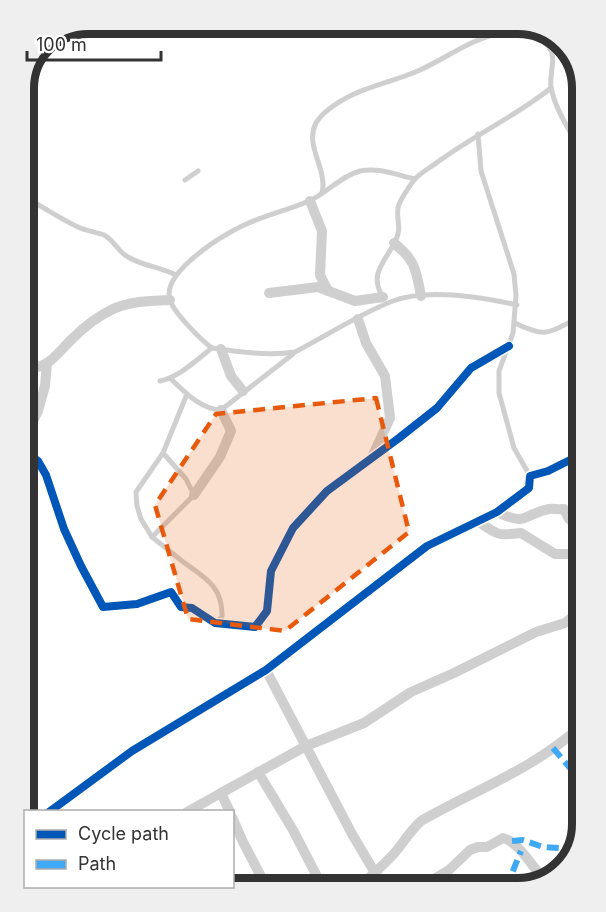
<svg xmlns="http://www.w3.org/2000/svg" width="606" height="912" font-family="Inter,sans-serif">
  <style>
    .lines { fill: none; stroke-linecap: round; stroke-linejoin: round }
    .service { stroke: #cfcfcf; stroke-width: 5 }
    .minor { stroke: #cfcfcf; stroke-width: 10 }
    .quiet { stroke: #3fa9f5; stroke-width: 6; stroke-dasharray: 12 6; stroke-linecap: butt }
    .cycleway-casing { stroke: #fff; stroke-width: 11 }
    .cycleway { stroke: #0057b8; stroke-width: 8 }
    .marked { fill: #e8590c; fill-opacity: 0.2; stroke: #e8590c; stroke-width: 4.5; stroke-dasharray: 12 8; stroke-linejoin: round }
    .rim { fill: none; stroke: #333; stroke-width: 8 }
  </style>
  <rect width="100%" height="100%" fill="#fff"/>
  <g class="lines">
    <g class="service">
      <polyline points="478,134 481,171 514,274 516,296 513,333 499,371 499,393 514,448 530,476"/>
      <polyline points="185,180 198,171"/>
      <path d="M322,193C328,169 304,146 316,123C323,111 340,101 352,95C373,85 398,80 420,70C447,58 473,37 503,33C517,31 540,35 549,47C557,57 549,75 551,87C555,110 571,132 582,153"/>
      <path d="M24,197C42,206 59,218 78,227C86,231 96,232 104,235C114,240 118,252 128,257C143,266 160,267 176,275"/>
      <path d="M383,297C369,276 383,263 394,244C403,227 396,223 398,208C399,201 409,187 414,180C420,173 431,167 439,161C476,134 516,116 551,88"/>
      <path d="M515,323C549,340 550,331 582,316"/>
      <path d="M212,348C201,340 174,313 170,300C161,273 220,237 240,227C261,216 286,211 309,201C327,193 341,176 360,171C379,167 397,175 415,179"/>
      <path d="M171,379C185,392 200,409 221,410L293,354"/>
      <path d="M160,381C180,377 196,360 212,348C239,352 269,356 295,352C326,336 361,313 393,301C428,288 481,297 517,305"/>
      <path d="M163,453L186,479L194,495L152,537C162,545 172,553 182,561C205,578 223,586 222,617L216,622"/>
      <polyline points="152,537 141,519 137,506 136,492 163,453 187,394"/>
    </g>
    <g class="minor">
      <polyline points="235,24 247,26 266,24"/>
      <polyline points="310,201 322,231 320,275 328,291"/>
      <path d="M394,243C415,260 416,269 421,296"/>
      <polyline points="269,293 318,287 355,301 383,297"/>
      <polyline points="358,319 366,343 385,376 390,418 373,455"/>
      <polyline points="221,349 231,376 243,391"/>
      <path d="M24,369C51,368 56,354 73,338C84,327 97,317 111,310C128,301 150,301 170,300"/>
      <polyline points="24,439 38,411 45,386 47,363"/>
      <polyline points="24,451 38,461 46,475 64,529 81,566 103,607 137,604 171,592 181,607 192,608 215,623 255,627 267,611 271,571 293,528 327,491 399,438 437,408 471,368 509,346"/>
      <polyline points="194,495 220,457 231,431 221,410"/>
      <path d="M497,512C529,527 522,514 549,509C553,508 559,510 564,509L569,519L582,529"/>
      <path d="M479,522C497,535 499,536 521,533L555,554H582"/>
      <polyline points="266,670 352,834 384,888"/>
      <polyline points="258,772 293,830 323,888"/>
      <polyline points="221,793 306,746 364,723 411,692 454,673 536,632 565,623 582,609"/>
      <polyline points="49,812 132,751 266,670 427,546 497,512 529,488 530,476 548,471 582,454"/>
      <polyline points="187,812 221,793 230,812"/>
      <polyline points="232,817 243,842 267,888"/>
      <polyline points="25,828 26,828"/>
      <polyline points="145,886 146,888"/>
      <polyline points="207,886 207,888"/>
      <path d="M360,888C371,874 386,864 397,850C405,840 411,830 421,821C475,790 536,768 582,725"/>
      <path d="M419,888L449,870L470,850L478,847H487L503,838C519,842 533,868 545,881"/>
    </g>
    <g class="quiet">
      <polyline points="553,748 575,774 582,792"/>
      <polyline points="512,841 523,840 543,847 575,849"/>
      <polyline points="506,888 521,851"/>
    </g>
    <defs>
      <g id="cycleway">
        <polyline points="24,451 38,461 46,475 64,529 81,566 103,607 137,604 171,592 181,607 192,608 215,623 255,627 267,611 271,571 293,528 327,491 399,438 437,408 471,368 509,346"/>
        <polyline points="49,812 132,751 266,670 427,546 497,512 529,488 530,476 548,471 582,454"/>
      </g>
    </defs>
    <use href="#cycleway" class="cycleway-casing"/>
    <use href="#cycleway" class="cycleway"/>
  </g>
  <path class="marked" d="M376,398L409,532L285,631L188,619L155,505L216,414Z"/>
  <path d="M0 0H606V912H0ZM88 34H518A54 54 0 0 1 572 88V824A54 54 0 0 1 518 878H88A54 54 0 0 1 34 824V88A54 54 0 0 1 88 34Z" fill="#efefef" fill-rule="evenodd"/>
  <path class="rim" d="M88 34H518A54 54 0 0 1 572 88V824A54 54 0 0 1 518 878H88A54 54 0 0 1 34 824V88A54 54 0 0 1 88 34Z"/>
  <rect x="24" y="810" width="210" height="78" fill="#ffffff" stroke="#adadad" stroke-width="1.5"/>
  <rect x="36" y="830" width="30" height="9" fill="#0057b8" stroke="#adadad" stroke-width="1.5"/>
  <text x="78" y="840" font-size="18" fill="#333333">Cycle path</text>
  <rect x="36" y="860" width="30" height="9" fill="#3fa9f5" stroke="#adadad" stroke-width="1.5"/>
  <text x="78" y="870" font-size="18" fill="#333333">Path</text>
  <path d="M27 51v9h134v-9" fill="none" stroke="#333333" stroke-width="3"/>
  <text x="36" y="51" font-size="18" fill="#333333" stroke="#ffffff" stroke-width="4.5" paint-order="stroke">100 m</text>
</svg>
